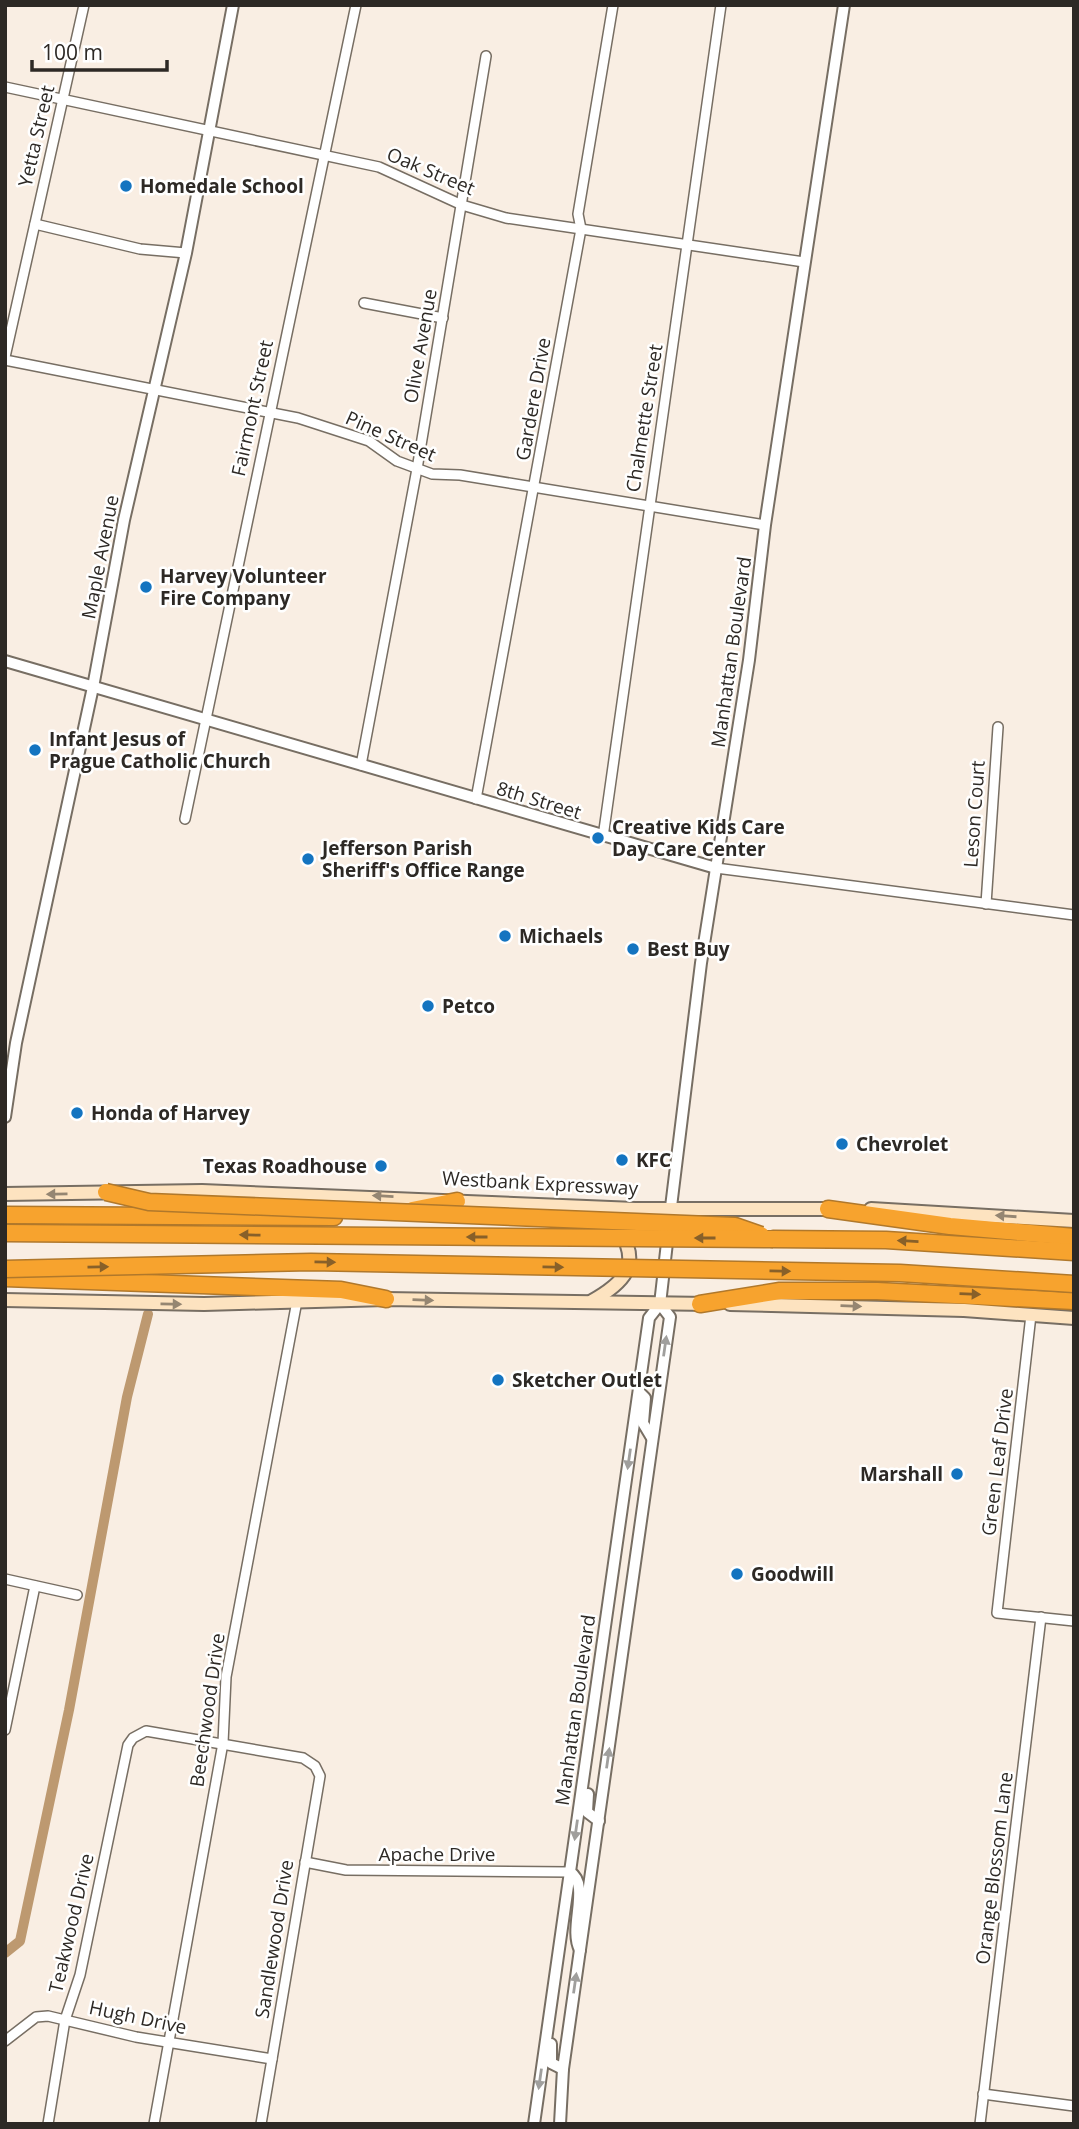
<svg xmlns="http://www.w3.org/2000/svg" width="1079" height="2129" font-family="'Open Sans',sans-serif">
  <style>
    .lines { fill: none; stroke-linecap: round; stroke-linejoin: round }
    .canal { stroke: #bd9970; stroke-width: 10 }
    .minor-casing { stroke: #776e63; stroke-width: 12 }
    .tertiary-casing { stroke: #776e63; stroke-width: 14 }
    .secondary-casing { stroke: #776e63; stroke-width: 16 }
    .motorway-casing { stroke: #b0782b; stroke-width: 19 }
    .minor { stroke: #fff; stroke-width: 9 }
    .tertiary { stroke: #fff; stroke-width: 10 }
    .secondary { stroke: #fde3c0; stroke-width: 12 }
    .motorway { stroke: #f7a32e; stroke-width: 16 }
    .motorway-bridge-casing { stroke: #b0782b; stroke-width: 19; stroke-linecap: butt }
    .motorway-bridge { stroke: #f7a32e; stroke-width: 16 }
    .oneway { fill: #958672 }
    .oneway2 { fill: #886029 }
    .oneway3 { fill: #a09f9d }
    .poi-dot { fill: #1474c0; stroke: #fff; stroke-width: 2.5 }
    .labels { text-anchor: middle; stroke-width: 5; stroke-linejoin: round; paint-order: stroke }
    .street-label { font-size: 19px; fill: #2d2925; stroke: #fff }
    .poi-label { font-size: 19px; font-weight: bold; fill: #2d2925; stroke: #fff; text-anchor: start }
  </style>
  <rect width="100%" height="100%" fill="#f9eee3"/>
  <g class="lines">
    <polyline class="canal" points="5,1953 20,1941 69,1710 127,1397 148,1314"/>
    <defs>
      <g id="minor">
        <polyline points="5,87 379,167 462,205 506,218 804,262"/>
        <polyline points="35,224 140,249 186,253"/>
        <polyline points="364,303 443,318"/>
        <polyline points="5,357 84,5"/>
        <polyline points="5,360 298,418 369,441 397,461 432,474 460,475 765,525"/>
        <polyline points="361,765 417,469 486,56"/>
        <polyline points="476,799 581,229 578,214 613,5"/>
        <polyline points="185,819 356,5"/>
        <polyline points="603,837 721,5"/>
        <polyline points="716,868 1074,915"/>
        <polyline points="986,904 998,727"/>
        <polyline points="1031,1315 997,1613 1074,1621"/>
        <polyline points="5,1579 77,1595"/>
        <polyline points="5,1730 35,1586"/>
        <polyline points="305,1862 346,1870 570,1872"/>
        <polyline points="5,2041 36,2017 48,2016 136,2037 272,2059"/>
        <polyline points="983,2094 1074,2106"/>
        <polyline points="48,2124 65,2020 80,1975 128,1745 133,1738 146,1731 303,1758 315,1766 320,1776 261,2124"/>
        <polyline points="154,2124 223,1743 226,1677 297,1301"/>
        <polyline points="980,2124 1041,1617"/>
      </g>
      <g id="tertiary">
        <polyline points="5,661 716,868"/>
        <polyline points="5,1117 16,1043 93,687 124,520 186,253 233,5"/>
        <polyline points="670,1215 701,963 749,660 765,525 844,5"/>
        <polyline points="639,1392 645,1398 643,1423 652,1438"/>
        <polyline points="588,1794 587,1812 599,1821"/>
        <path d="M570,1872C591,1885 568,1928 580,1950"/>
        <polyline points="551,2044 551,2063 563,2069"/>
        <polyline points="534,2124 649,1318 660,1304 668,1234"/>
        <polyline points="560,2124 563,2069 670,1317 660,1304"/>
      </g>
      <g id="secondary">
        <polyline points="5,1194 202,1191 635,1209 836,1209"/>
        <polyline points="871,1209 1074,1221"/>
        <polyline points="5,1300 204,1304 386,1299 708,1304"/>
        <path d="M592,1301C622,1284 642,1266 620,1231"/>
        <polyline points="730,1304 964,1310 1074,1318"/>
      </g>
      <g id="motorway">
        <polyline points="828,1209 950,1226 1074,1237"/>
        <polyline points="412,1210 457,1201"/>
        <polyline points="5,1215 334,1217"/>
        <polyline points="773,1239 886,1240 1074,1252"/>
        <polyline points="5,1278 341,1290 386,1299"/>
        <polyline points="700,1304 780,1291 877,1291 1074,1301"/>
      </g>
    </defs>
    <use href="#minor" class="minor-casing"/>
    <use href="#tertiary" class="tertiary-casing"/>
    <use href="#secondary" class="secondary-casing"/>
    <use href="#motorway" class="motorway-casing"/>
    <use href="#minor" class="minor"/>
    <use href="#tertiary" class="tertiary"/>
    <use href="#secondary" class="secondary"/>
    <use href="#motorway" class="motorway"/>
    <defs>
      <g id="motorway-bridge">
        <polyline points="106,1192 149,1202 735,1226 761,1235"/>
        <polyline points="5,1233 773,1239"/>
        <polyline points="5,1269 311,1262 900,1273 1074,1284"/>
      </g>
    </defs>
    <use href="#motorway-bridge" class="motorway-bridge-casing"/>
    <use href="#motorway-bridge" class="motorway-bridge"/>
  </g>
  <defs><path id="oneway-solid" d="M-6-.8H1V-3.2L6.5 0L1 3.2V.8H-6Z" transform="scale(1.75)"/></defs>
  <g class="oneway">
    <use href="#oneway-solid" transform="translate(57 1194) rotate(179)"/>
    <use href="#oneway-solid" transform="translate(383 1196) rotate(-177)"/>
    <use href="#oneway-solid" transform="translate(1006 1216) rotate(-176)"/>
    <use href="#oneway-solid" transform="translate(423 1300) rotate(2)"/>
    <use href="#oneway-solid" transform="translate(171 1304) rotate(1)"/>
    <use href="#oneway-solid" transform="translate(851 1306) rotate(2)"/>
  </g>
  <g class="oneway2">
    <use href="#oneway-solid" transform="translate(250 1235) rotate(-179)"/>
    <use href="#oneway-solid" transform="translate(477 1237) rotate(-180)"/>
    <use href="#oneway-solid" transform="translate(705 1238) rotate(-180)"/>
    <use href="#oneway-solid" transform="translate(908 1241) rotate(-177)"/>
    <use href="#oneway-solid" transform="translate(325 1262) rotate(1)"/>
    <use href="#oneway-solid" transform="translate(98 1267) rotate(-1)"/>
    <use href="#oneway-solid" transform="translate(553 1267) rotate(1)"/>
    <use href="#oneway-solid" transform="translate(780 1271) rotate(1)"/>
    <use href="#oneway-solid" transform="translate(970 1294) rotate(2)"/>
  </g>
  <g class="oneway3">
    <use href="#oneway-solid" transform="translate(665 1346) rotate(-82)"/>
    <use href="#oneway-solid" transform="translate(629 1459) rotate(98)"/>
    <use href="#oneway-solid" transform="translate(608 1758) rotate(-82)"/>
    <use href="#oneway-solid" transform="translate(576 1830) rotate(98)"/>
    <use href="#oneway-solid" transform="translate(575 1983) rotate(-82)"/>
    <use href="#oneway-solid" transform="translate(540 2079) rotate(98)"/>
  </g>
  <g class="poi-dot">
    <circle cx="126" cy="186" r="7"/>
    <circle cx="146" cy="587" r="7"/>
    <circle cx="35" cy="750" r="7"/>
    <circle cx="598" cy="838" r="7"/>
    <circle cx="308" cy="859" r="7"/>
    <circle cx="505" cy="936" r="7"/>
    <circle cx="633" cy="949" r="7"/>
    <circle cx="428" cy="1006" r="7"/>
    <circle cx="77" cy="1113" r="7"/>
    <circle cx="842" cy="1144" r="7"/>
    <circle cx="622" cy="1160" r="7"/>
    <circle cx="381" cy="1166" r="7"/>
    <circle cx="498" cy="1380" r="7"/>
    <circle cx="957" cy="1474" r="7"/>
    <circle cx="737" cy="1574" r="7"/>
  </g>
  <g class="labels">
    <g class="street-label">
      <text transform="translate(36 136) rotate(-77)" y="7">Yetta Street</text>
      <text transform="translate(431 171) rotate(23)" y="7">Oak Street</text>
      <text transform="translate(420 346) rotate(-80)" y="7">Olive Avenue</text>
      <text transform="translate(533 399) rotate(-80)" y="7">Gardere Drive</text>
      <text transform="translate(252 408) rotate(-78)" y="7">Fairmont Street</text>
      <text transform="translate(644 418) rotate(-81)" y="7">Chalmette Street</text>
      <text transform="translate(391 436) rotate(24)" y="7">Pine Street</text>
      <text transform="translate(100 557) rotate(-79)" y="7">Maple Avenue</text>
      <text transform="translate(731 652) rotate(-82)" y="7">Manhattan Boulevard</text>
      <text transform="translate(539 800) rotate(17)" y="7">8th Street</text>
      <text transform="translate(974 814) rotate(-86)" y="7">Leson Court</text>
      <text transform="translate(540 1183) rotate(3)" y="7">Westbank Expressway</text>
      <text transform="translate(997 1462) rotate(-83)" y="7">Green Leaf Drive</text>
      <text transform="translate(207 1710) rotate(-82)" y="7">Beechwood Drive</text>
      <text transform="translate(575 1710) rotate(-82)" y="7">Manhattan Boulevard</text>
      <text x="437" y="1861">Apache Drive</text>
      <text transform="translate(994 1868) rotate(-83)" y="7">Orange Blossom Lane</text>
      <text transform="translate(71 1923) rotate(-77)" y="7">Teakwood Drive</text>
      <text transform="translate(274 1939) rotate(-81)" y="7">Sandlewood Drive</text>
      <text transform="translate(138 2017) rotate(12)" y="7">Hugh Drive</text>
    </g>
    <g class="poi-label">
      <text x="140" y="193">Homedale School</text>
      <text x="160" y="583">Harvey Volunteer<tspan x="160" dy="22">Fire Company</tspan></text>
      <text x="49" y="746">Infant Jesus of<tspan x="49" dy="22">Prague Catholic Church</tspan></text>
      <text x="612" y="834">Creative Kids Care<tspan x="612" dy="22">Day Care Center</tspan></text>
      <text x="322" y="855">Jefferson Parish<tspan x="322" dy="22">Sheriff's Office Range</tspan></text>
      <text x="519" y="943">Michaels</text>
      <text x="647" y="956">Best Buy</text>
      <text x="442" y="1013">Petco</text>
      <text x="91" y="1120">Honda of Harvey</text>
      <text x="856" y="1151">Chevrolet</text>
      <text x="636" y="1167">KFC</text>
      <text x="367" y="1173" text-anchor="end">Texas Roadhouse</text>
      <text x="512" y="1387">Sketcher Outlet</text>
      <text x="943" y="1481" text-anchor="end">Marshall</text>
      <text x="751" y="1581">Goodwill</text>
    </g>
  </g>
  <rect width="1079" height="2129" fill="none" stroke="#2d2925" stroke-width="14"/>
  <path d="M32 60v10h135v-10" fill="none" stroke="#2d2925" stroke-width="3.5"/>
  <text x="42" y="60" font-size="21" fill="#2d2925" stroke="#ffffff" stroke-width="5" paint-order="stroke">100 m</text>
</svg>
